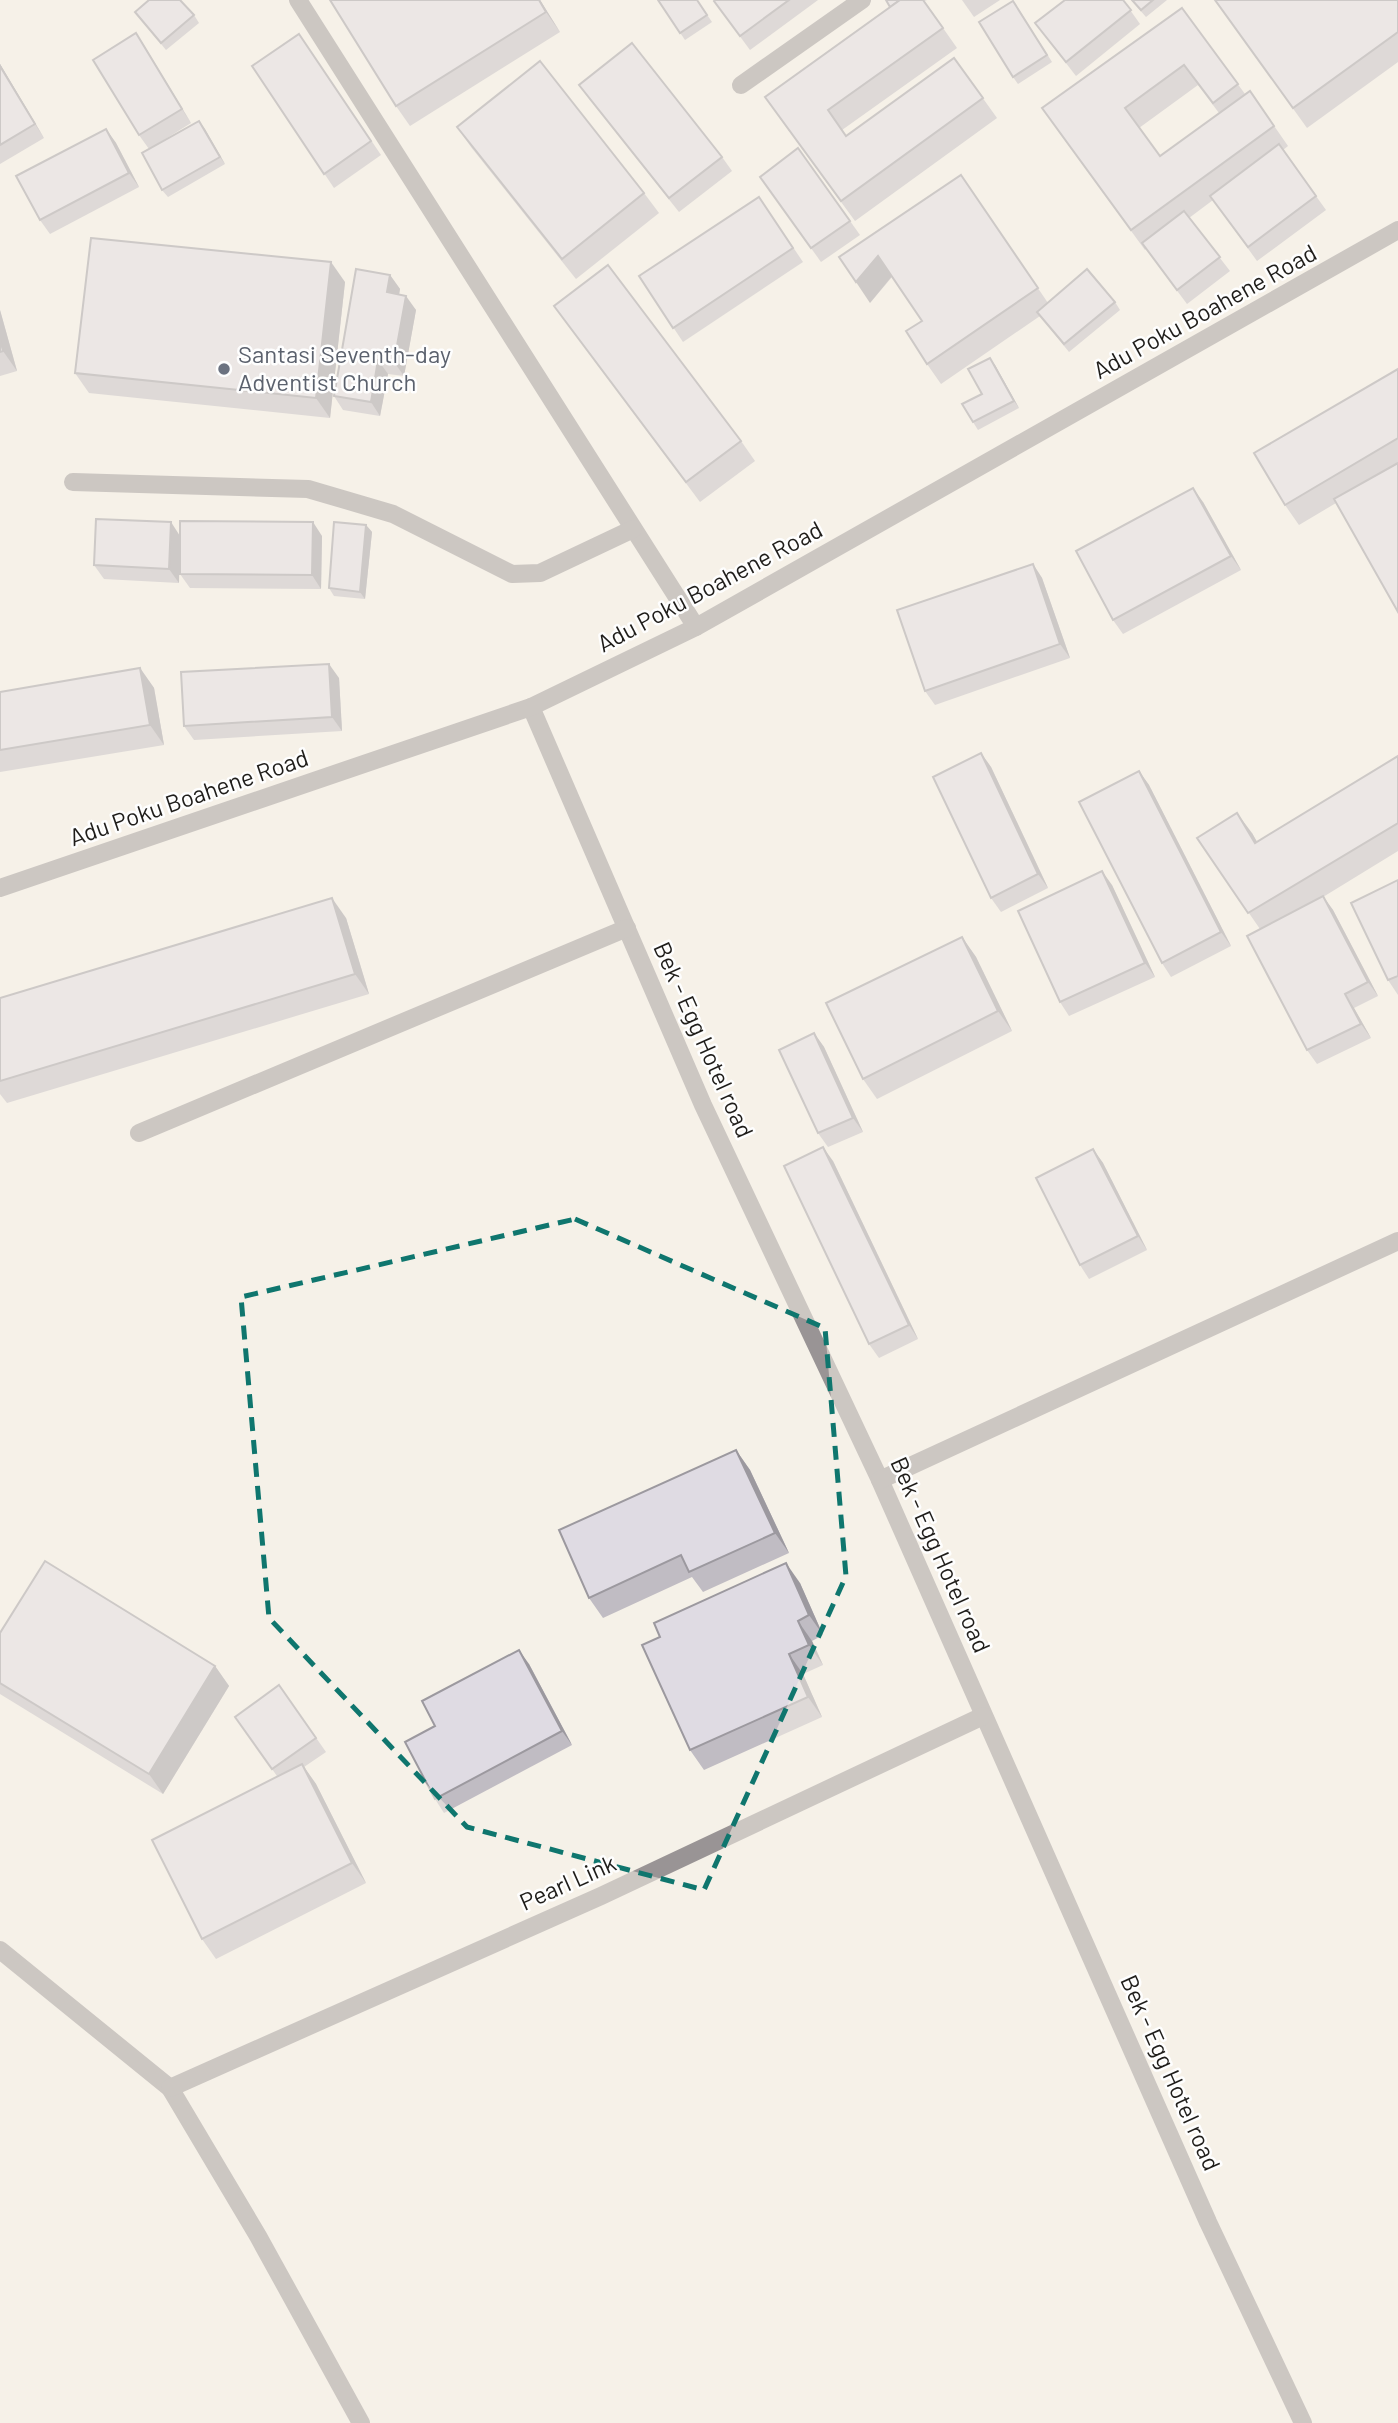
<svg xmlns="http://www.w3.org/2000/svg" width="1398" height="2423" font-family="Barlow,sans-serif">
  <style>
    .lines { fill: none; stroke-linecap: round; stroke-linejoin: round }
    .minor { stroke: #999495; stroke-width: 18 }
    .wall { fill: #c0bcc3; fill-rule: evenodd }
    .shaded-wall { fill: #9c999f }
    .building { fill: #dfdbe3; stroke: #9c999f; stroke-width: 2 }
    .marked { fill: none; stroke: #0f766e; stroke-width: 5; stroke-dasharray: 14 9; stroke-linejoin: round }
    .worship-dot { fill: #6b7280; stroke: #fefefe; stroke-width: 2.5 }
    .labels { text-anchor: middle; stroke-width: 5; stroke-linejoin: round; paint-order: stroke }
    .street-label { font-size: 24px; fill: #1f1d1a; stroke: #fefefe }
    .worship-label { font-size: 24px; fill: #5b616d; stroke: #fefefe; text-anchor: start }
  </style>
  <rect width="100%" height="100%" fill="#f5f1e8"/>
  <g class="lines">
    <g class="minor">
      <polyline points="298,0 696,627"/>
      <polyline points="741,85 862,0"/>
      <polyline points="73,482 308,489 393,514 512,574 540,573 633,529"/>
      <polyline points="531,707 703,1105 880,1480 1208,2222 1303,2423"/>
      <polyline points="0,888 531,707 696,627 1398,230"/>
      <polyline points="139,1133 627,928"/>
      <polyline points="880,1480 1398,1241"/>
      <polyline points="0,1950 170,2088 258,2236 361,2423"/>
      <polyline points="170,2088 601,1896 983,1716"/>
    </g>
  </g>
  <g class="wall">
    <polygon points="540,0 560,32 410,126 396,106"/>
    <polygon points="658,0 697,0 712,22 685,40"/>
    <polygon points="715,0 818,0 750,50 714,1"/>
    <polygon points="886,0 927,0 924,1 957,48 842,130 846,136 954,58 997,118 855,221 779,117 890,7"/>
    <polygon points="962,0 1000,0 974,17"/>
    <polygon points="1123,0 1140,24 1076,76 1035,23"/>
    <polygon points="1131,0 1167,0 1146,17"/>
    <polygon points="1215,0 1398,0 1398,62 1307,128"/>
    <polygon points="1018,8 1052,62 1018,84 1013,77"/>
    <path d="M1182,8L1245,94L1250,91L1288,146L1283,150L1326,210L1257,261L1213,200L1189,218L1230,271L1187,304L1146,249L1145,250L1056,128ZM1198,85L1219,113L1160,156L1139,128Z"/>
    <polygon points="135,12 194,15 199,23 166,50"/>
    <polygon points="136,33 145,47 191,123 151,148 199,121 225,164 168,197 162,190 149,149 139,135"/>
    <polygon points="299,34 381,155 334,188 252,66"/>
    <polygon points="0,64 44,138 0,164"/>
    <polygon points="579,85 722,157 732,171 679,212 589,99"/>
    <polygon points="457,127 644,193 659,213 576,279 471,147"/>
    <polygon points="106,129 116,143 139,187 50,234 40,220"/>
    <polygon points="798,148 860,235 821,262 760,177"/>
    <polygon points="961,175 1048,303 1115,302 1120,310 1069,352 1040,316 941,384 927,364 922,321 892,277 870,303"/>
    <polygon points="759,197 803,262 683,342 639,276"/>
    <polygon points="390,275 400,289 399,294 416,310 404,376 388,374 380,416 343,410 334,396"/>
    <polygon points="345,282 330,418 89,393 75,373"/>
    <polygon points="554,306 741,441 755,461 700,502"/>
    <polygon points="0,310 17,371 0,376"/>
    <polygon points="995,365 1019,408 978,430 973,422 982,394"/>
    <polygon points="1398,369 1398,612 1336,503 1299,525 1285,505"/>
    <polygon points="1203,502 1241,570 1123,634 1113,620"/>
    <polygon points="171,522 179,583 104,579 94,565"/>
    <polygon points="366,525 372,532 365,599 334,596 329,588"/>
    <polygon points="322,536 321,589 190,588 180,574"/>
    <polygon points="1033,564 1042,578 1070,658 935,705 925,691"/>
    <polygon points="140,668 154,688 164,745 0,772 0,692"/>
    <polygon points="339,678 342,731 194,740 184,726"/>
    <polygon points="981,753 991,767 1048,888 1001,912 991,898"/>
    <polygon points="1398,756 1398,851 1323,897 1333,910 1378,996 1354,1008 1371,1038 1317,1064 1307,1050 1260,929 1197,838 1252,833 1257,842"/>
    <polygon points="1139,771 1149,785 1231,946 1171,977 1162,963"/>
    <polygon points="1398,880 1398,995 1388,980"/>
    <polygon points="1112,885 1155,977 1069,1016 1060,1002"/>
    <polygon points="346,918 369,994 7,1103 0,1094 0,998"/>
    <polygon points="962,937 976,957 1012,1031 877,1099 863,1079"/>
    <polygon points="814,1033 824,1047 863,1132 828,1147 818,1133"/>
    <polygon points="1093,1149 1103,1163 1147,1250 1089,1279 1080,1265"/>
    <polygon points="833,1161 918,1339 879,1358 869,1344"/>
    <polygon points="736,1450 750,1470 789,1553 703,1592 692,1577 603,1618 589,1598"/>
    <polygon points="800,1583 823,1635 812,1641 823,1665 803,1674 822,1717 704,1770 690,1750"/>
    <polygon points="0,1633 215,1666 229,1686 163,1794 0,1694"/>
    <polygon points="529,1664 572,1745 444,1813 435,1799 435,1726"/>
    <polygon points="279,1685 326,1752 304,1767 316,1784 366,1883 216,1959 202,1939 277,1776 235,1717"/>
  </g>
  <g class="shaded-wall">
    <polygon points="539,0 540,0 560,32 546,12"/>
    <polygon points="136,33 145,47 191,123 182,109"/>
    <polygon points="0,64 44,138 35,124 0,66"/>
    <polygon points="199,121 205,129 225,164 220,157"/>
    <polygon points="106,129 116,143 139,187 129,173"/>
    <polygon points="878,256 892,276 870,303 856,282"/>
    <polygon points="331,262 345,282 330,418 316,398"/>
    <polygon points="390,275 400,289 397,306 387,292"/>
    <polygon points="406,296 416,310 404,376 394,362"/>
    <polygon points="0,310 17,371 3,351 0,339"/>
    <polygon points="990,358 995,365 1019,408 1014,401"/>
    <polygon points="378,360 388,374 380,416 371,402"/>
    <polygon points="1193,488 1203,502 1241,570 1231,556"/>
    <polygon points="171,522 180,536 179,583 169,569"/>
    <polygon points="313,522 322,536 321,589 312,575"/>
    <polygon points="366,525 372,532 365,599 360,592"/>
    <polygon points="1033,564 1042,578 1070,658 1060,644"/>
    <polygon points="329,664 339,678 342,731 332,717"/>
    <polygon points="140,668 154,688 164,745 150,725"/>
    <polygon points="981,753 991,767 1048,888 1038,874"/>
    <polygon points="1139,771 1149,785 1231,946 1221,932"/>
    <polygon points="1237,813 1252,833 1269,863 1255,843"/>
    <polygon points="1102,871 1112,885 1155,977 1145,963"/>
    <polygon points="1323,896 1333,910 1378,996 1368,982"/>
    <polygon points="332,898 346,918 369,994 355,974"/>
    <polygon points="962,937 976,957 1012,1031 998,1011"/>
    <polygon points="1345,994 1354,1008 1371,1038 1361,1024"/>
    <polygon points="814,1033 824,1047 863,1132 853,1118"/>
    <polygon points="823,1147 833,1161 918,1339 909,1325"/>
    <polygon points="1093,1149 1103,1163 1147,1250 1138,1236"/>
    <polygon points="736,1450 750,1470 789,1553 775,1533"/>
    <polygon points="786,1563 800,1583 823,1635 809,1615"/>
    <polygon points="798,1621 812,1641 823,1665 809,1645"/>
    <polygon points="519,1650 529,1664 572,1745 562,1731"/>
    <polygon points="789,1654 803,1674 822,1717 808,1697"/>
    <polygon points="215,1666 229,1686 163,1794 149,1774"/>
    <polygon points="302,1764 316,1784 366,1883 352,1863"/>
  </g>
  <g class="building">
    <polygon points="149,0 180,0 194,15 161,43 135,12"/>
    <polygon points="330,0 539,0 546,12 396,106"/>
    <polygon points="658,0 697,0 707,15 680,33"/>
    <polygon points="715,0 789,0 740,36 714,1"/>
    <polygon points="886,0 900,0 890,7"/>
    <polygon points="900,0 923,0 943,28 828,110 846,136 954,58 983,98 841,201 765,97"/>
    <polygon points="1065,0 1123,0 1131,10 1066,62 1035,23"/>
    <polygon points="1132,0 1153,0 1141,10"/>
    <polygon points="1215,0 1398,0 1398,32 1293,108"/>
    <polygon points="1013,1 1047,55 1013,77 979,22"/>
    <polygon points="1182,8 1238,84 1213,103 1184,65 1125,108 1160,156 1250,91 1274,126 1131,230 1042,108"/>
    <polygon points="136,33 182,109 139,135 93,60"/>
    <polygon points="299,34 371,141 324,174 252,66"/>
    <polygon points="632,43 722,157 669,198 579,85"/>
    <polygon points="540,61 644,193 562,259 457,127"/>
    <polygon points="0,66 35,124 0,145"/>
    <polygon points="199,121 220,157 162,190 142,153"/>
    <polygon points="106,129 129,173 40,220 16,176"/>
    <polygon points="1279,144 1316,196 1248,247 1210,196"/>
    <polygon points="798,148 850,221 811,248 760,177"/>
    <polygon points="961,175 1038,288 927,364 906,331 922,321 878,256 856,282 839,257"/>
    <polygon points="759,197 793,248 673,328 639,276"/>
    <polygon points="1184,211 1220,257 1177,290 1142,243"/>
    <polygon points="91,238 331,262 316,398 75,373"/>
    <polygon points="608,265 741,441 686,482 554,306"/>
    <polygon points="356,269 390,275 387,292 406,296 394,362 378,360 371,402 334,396"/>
    <polygon points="1087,269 1115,302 1064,344 1037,312"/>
    <polygon points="0,339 3,351 0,352"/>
    <polygon points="990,358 1014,401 973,422 962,404 982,394 968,369"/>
    <polygon points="1398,369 1398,438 1285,505 1254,453"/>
    <polygon points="1398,463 1398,612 1334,499"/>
    <polygon points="1193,488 1231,556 1113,620 1076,551"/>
    <polygon points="96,519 171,522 169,569 94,565"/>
    <polygon points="180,521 313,522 312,575 180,574"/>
    <polygon points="334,522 366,525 360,592 329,588"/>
    <polygon points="1033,564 1060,644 925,691 897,610"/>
    <polygon points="329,664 332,717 184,726 181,672"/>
    <polygon points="140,668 150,725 0,750 0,692"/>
    <polygon points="981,753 1038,874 991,898 933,777"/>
    <polygon points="1398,756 1398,823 1248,913 1197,838 1237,813 1255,843"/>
    <polygon points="1139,771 1221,932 1162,963 1079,802"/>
    <polygon points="1102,871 1145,963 1060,1002 1018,911"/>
    <polygon points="1398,880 1398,976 1388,980 1351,903"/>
    <polygon points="1323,896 1368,982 1345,994 1361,1024 1307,1050 1247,936"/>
    <polygon points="332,898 355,974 0,1081 0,998"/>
    <polygon points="962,937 998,1011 863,1079 826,1003"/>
    <polygon points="814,1033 853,1118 818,1133 779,1050"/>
    <polygon points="823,1147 909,1325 869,1344 784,1166"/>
    <polygon points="1093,1149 1138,1236 1080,1265 1036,1178"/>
    <polygon points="736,1450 775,1533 689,1572 681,1555 589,1598 559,1530"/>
    <polygon points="45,1561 215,1666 149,1774 0,1683 0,1633"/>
    <polygon points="786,1563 809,1615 798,1621 809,1645 789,1654 808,1697 690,1750 642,1645 660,1637 654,1623"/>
    <polygon points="519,1650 562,1731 435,1799 405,1742 435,1726 422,1701"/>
    <polygon points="279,1685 316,1738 272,1769 235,1717"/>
    <polygon points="302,1764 352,1863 202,1939 152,1840"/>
  </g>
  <path d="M0 0H1398V2423H0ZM575,1219L825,1328L846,1576L704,1890L467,1827L269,1618L241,1297Z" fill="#f5f1e8" fill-opacity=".55" fill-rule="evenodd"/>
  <path class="marked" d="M575,1219L825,1328L846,1576L704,1890L467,1827L269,1618L241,1297Z"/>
  <circle class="worship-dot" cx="224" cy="369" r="7"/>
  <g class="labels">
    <g class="street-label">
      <text transform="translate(1205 312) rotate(-29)" y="8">Adu Poku Boahene Road</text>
      <text transform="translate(710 587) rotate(-28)" y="8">Adu Poku Boahene Road</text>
      <text transform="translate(189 798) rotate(-19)" y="8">Adu Poku Boahene Road</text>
      <text transform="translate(703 1040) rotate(66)" y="8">Bek - Egg Hotel road</text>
      <text transform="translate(940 1555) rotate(66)" y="8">Bek - Egg Hotel road</text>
      <text transform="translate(568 1883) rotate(-24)" y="8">Pearl Link</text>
      <text transform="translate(1170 2073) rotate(66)" y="8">Bek - Egg Hotel road</text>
    </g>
    <g class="worship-label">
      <text x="238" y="363">Santasi Seventh-day<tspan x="238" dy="28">Adventist Church</tspan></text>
    </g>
  </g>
</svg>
